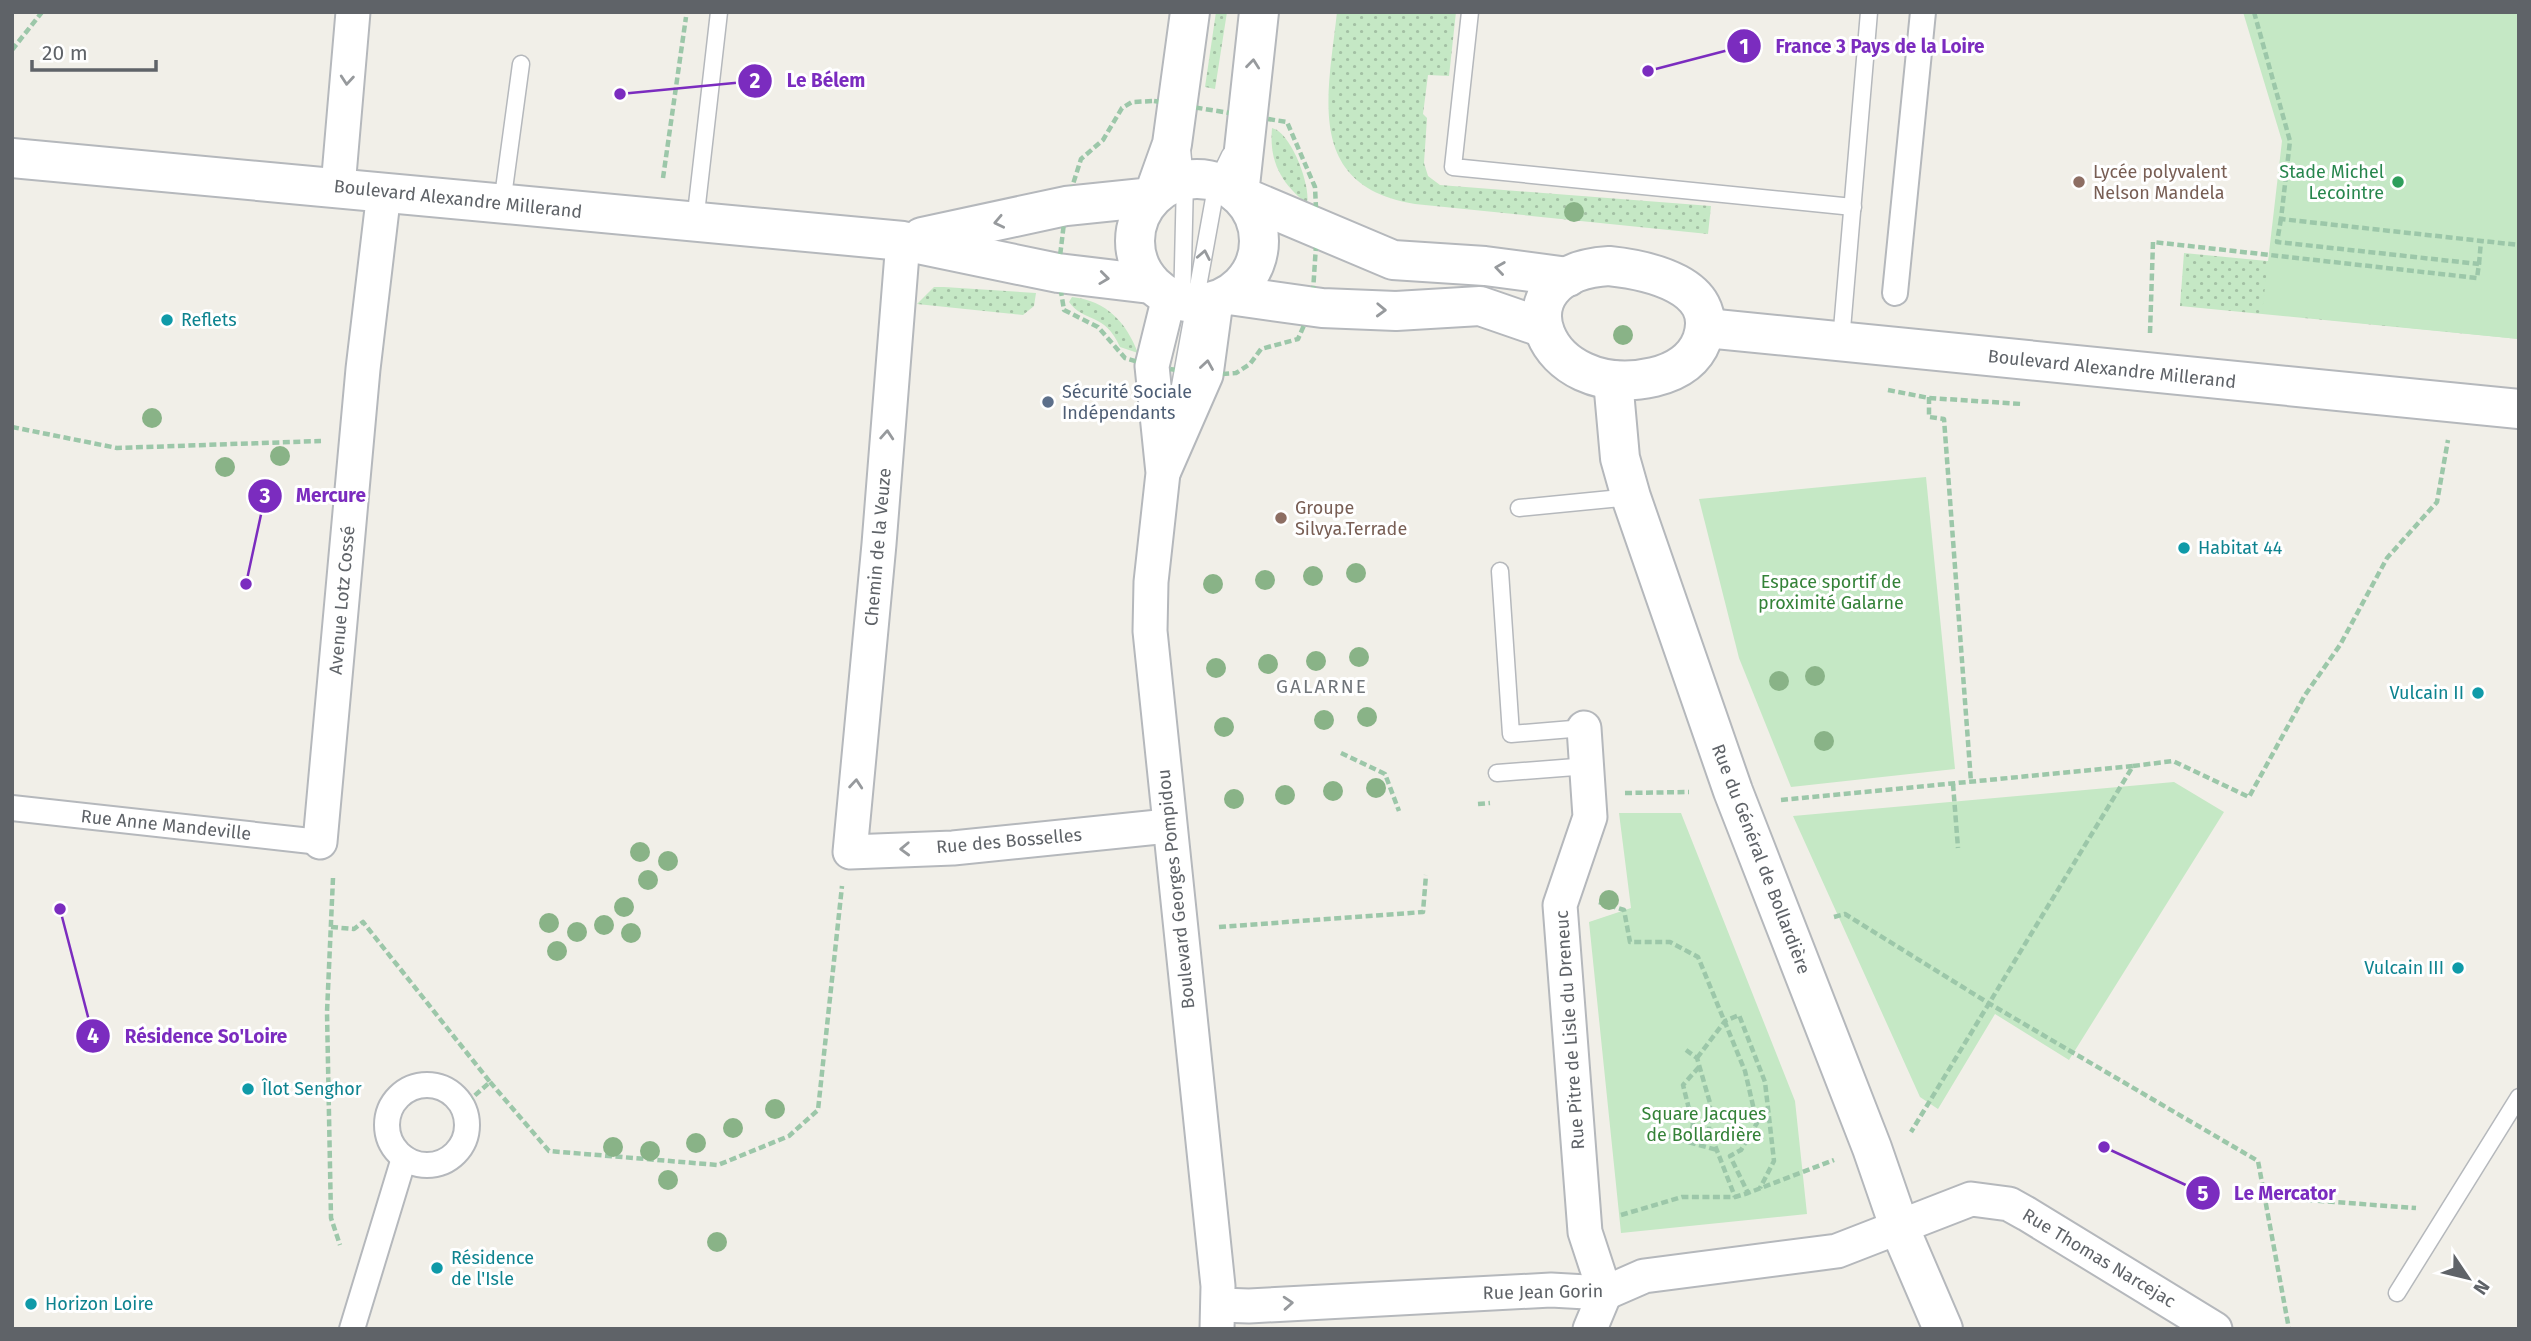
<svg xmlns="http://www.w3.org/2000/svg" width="2531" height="1341" font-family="'Fira Sans',sans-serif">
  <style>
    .grass { fill: url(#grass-dots) }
    .park { fill: #c5e8c5 }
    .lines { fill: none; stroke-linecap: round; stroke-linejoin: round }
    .service-casing { stroke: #b5b8bc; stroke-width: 19 }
    .pedestrian-casing { stroke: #b5b8bc; stroke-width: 28 }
    .minor-casing { stroke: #b5b8bc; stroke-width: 37 }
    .tertiary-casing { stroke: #b5b8bc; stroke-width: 42 }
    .path { stroke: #9cc7a9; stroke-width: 4.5; stroke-dasharray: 7 3.5; stroke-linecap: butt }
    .service { stroke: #fff; stroke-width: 16 }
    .pedestrian { stroke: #fff; stroke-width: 24 }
    .minor { stroke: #fff; stroke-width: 33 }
    .tertiary { stroke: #fff; stroke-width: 38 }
    .tree { fill: #89b387 }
    .oneway { stroke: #979a9d }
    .education-dot { fill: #8d6e63; stroke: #fff; stroke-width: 2.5 }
    .leisure-dot { fill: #2e9e5b; stroke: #fff; stroke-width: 2.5 }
    .culture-dot { fill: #0f9aa8; stroke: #fff; stroke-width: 2.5 }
    .service-dot { fill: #5c6f8a; stroke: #fff; stroke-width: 2.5 }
    .labels { text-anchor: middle; stroke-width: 6; stroke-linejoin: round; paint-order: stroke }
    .education-label { font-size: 18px; fill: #785e54; stroke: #fff; text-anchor: start }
    .leisure-label { font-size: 18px; fill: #27864d; stroke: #fff; text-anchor: end }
    .street-label { font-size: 18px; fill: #5f6368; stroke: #fff }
    .culture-label { font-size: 18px; fill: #0d838f; stroke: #fff; text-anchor: start }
    .service-label { font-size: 18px; fill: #4e5e75; stroke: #fff; text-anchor: start }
    .park-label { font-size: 18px; fill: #348238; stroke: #fff }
    .neighbourhood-label { font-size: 19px; letter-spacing: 2px; fill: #70757a; stroke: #fff }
    .leader { fill: none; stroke: #7b2cbf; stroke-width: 2.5 }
    .callout-dot { fill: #7b2cbf; stroke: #fff; stroke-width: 2.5 }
    .mark-label { font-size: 21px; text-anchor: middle; font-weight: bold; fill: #fff }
    .callout-label { font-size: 19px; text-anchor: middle; font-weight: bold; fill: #7b2cbf; stroke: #fff; stroke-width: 6; stroke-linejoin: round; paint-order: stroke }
  </style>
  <defs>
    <pattern id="grass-dots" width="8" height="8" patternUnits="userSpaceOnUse" patternTransform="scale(1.75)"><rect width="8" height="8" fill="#c5e8c5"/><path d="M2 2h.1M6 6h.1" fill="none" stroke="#a3c0a4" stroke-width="1.8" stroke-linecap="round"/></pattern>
  </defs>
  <rect width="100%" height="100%" fill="#f1efe8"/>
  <g class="grass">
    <polygon points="1216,12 1227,12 1215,89 1205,87"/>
    <path d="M1337,12H1456L1449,76L1428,75L1423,114L1427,118L1424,163L1428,176L1440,185L1711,206L1708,234L1415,204C1304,186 1328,95 1337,12Z"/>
    <path d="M1272,128C1291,132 1311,186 1307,204C1281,183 1269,162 1272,128Z"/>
    <polygon points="2184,253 2482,282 2519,339 2180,306"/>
    <polygon points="934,287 944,287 1036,293 1034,306 1023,315 917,304"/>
    <path d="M1072,297C1107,301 1126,322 1138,353L1120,347C1105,312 1084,323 1069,302Z"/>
  </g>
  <g class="park">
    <polygon points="2243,12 2519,12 2519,339 2262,313 2282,141"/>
    <polygon points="1926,477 1955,769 1791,787 1739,658 1699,499"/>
    <polygon points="2174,782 2224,812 2069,1060 1995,1014 1938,1109 1920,1097 1793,816"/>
    <polygon points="1619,813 1681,813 1795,1101 1807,1214 1621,1233 1589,922 1631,908"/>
  </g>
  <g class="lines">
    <defs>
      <g id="service">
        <polyline points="1470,12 1453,167 1853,207"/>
        <polyline points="502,204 521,64"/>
        <polyline points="695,222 719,12"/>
        <polyline points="1182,308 1185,180 1182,149"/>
        <polyline points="1841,341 1869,12"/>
        <polyline points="1174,419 1217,182 1230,155"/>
        <polyline points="1519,508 1631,497"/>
        <polyline points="1500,571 1511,734 1584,728"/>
        <polyline points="1497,773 1588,766"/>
        <polyline points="2397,1293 2519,1097"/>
      </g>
      <g id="pedestrian">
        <polyline points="1895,293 1923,12"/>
        <polyline points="12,808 320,842"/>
        <circle cx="427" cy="1125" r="40"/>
        <polyline points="352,1329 404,1158"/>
      </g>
      <g id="minor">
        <polyline points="338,187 353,12"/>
        <polyline points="903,241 879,544 850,852 953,848 1168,826"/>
        <polyline points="1169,297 1152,366 1163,473 1151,582 1150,631 1218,1286 1217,1329"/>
        <polyline points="1164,471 1206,375 1216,301"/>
        <polyline points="1584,728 1590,817 1560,905 1585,1232 1605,1293"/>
        <polyline points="320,842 363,369 384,192"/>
        <polyline points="1220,1305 1249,1306 1551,1290 1605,1293 1644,1276 1837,1251 1971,1199 2009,1204 2027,1214 2215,1329"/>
        <polyline points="1590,1329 1605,1293"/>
      </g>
      <g id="tertiary">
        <polyline points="1259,12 1239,195 1393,260 1485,266 1568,277"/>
        <polyline points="12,158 903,241 1058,273 1150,284"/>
        <circle cx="1197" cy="241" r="62"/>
        <polyline points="922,237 1066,206 1153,197 1172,144 1190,12"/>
        <path d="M1609,266C1647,270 1721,285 1702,340C1694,361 1675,372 1654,377C1542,403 1492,273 1609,266Z"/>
        <polyline points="1229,295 1322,308 1396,311 1480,306 1541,327"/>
        <polyline points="1706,328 2519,409"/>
        <polyline points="1613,380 1620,458 1631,497 1733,791 1872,1148 1900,1229 1943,1329"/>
      </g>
    </defs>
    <use href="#service" class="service-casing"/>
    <use href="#pedestrian" class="pedestrian-casing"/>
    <use href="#minor" class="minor-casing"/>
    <use href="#tertiary" class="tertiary-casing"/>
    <g class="path">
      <polyline points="2254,12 2290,141 2281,219 2519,245"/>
      <polyline points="12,50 42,12"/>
      <polygon points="1154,101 1287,122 1315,187 1317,230 1312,307 1298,339 1261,349 1250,364 1236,373 1206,375 1152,366 1125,358 1098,327 1064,310 1058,273 1066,206 1081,159 1103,140 1122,108 1132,102"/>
      <polyline points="663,178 686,17"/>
      <polyline points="2479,264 2481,241"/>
      <polyline points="2150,333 2153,242 2477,278 2479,264 2277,242 2281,219"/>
      <polyline points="1888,390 1929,398 2022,404"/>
      <polyline points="1929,397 1929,417 1944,419 1971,782"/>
      <polyline points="12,427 117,448 321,441"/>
      <polyline points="1341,753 1385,774 1399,811"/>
      <polyline points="2133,766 2173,761 2249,797 2305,695 2340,645 2387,558 2437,502 2448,440"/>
      <polyline points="1953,784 1958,848"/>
      <polyline points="1625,793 1689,792"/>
      <polyline points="1781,800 2133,766 1911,1132"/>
      <polyline points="1478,804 1490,803"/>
      <polyline points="333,878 327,1012 331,1218 340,1245"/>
      <polyline points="1599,902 1624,910 1630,942 1670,942 1698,957 1745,1071 1757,1123 1741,1150 1730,1156 1748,1193"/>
      <polyline points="1834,917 1845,914 1990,1004 2258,1161 2289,1329"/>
      <polyline points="331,927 354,929 363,922 490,1082 463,1106"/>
      <polyline points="1219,927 1423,912 1426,875"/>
      <polyline points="1686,1050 1697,1058 1710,1103 1709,1130 1735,1197"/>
      <polyline points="1697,1058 1725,1021 1739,1015 1765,1082 1774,1161 1760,1188"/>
      <polyline points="1699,1067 1683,1085 1693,1125 1688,1142 1717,1150"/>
      <polyline points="490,1082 549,1151 718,1165 789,1136 818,1110 842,886"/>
      <polyline points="1663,1118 1690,1112"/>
      <polyline points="1668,1136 1688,1142"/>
      <polyline points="2265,1197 2416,1208"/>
      <polyline points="1621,1215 1682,1197 1735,1197 1748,1193 1834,1160"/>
    </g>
    <use href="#service" class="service"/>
    <use href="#pedestrian" class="pedestrian"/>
    <use href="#minor" class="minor"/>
    <use href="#tertiary" class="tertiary"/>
  </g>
  <g class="tree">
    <circle cx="1574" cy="212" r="10"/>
    <circle cx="1623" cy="335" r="10"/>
    <circle cx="152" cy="418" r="10"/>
    <circle cx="280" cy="456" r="10"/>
    <circle cx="225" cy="467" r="10"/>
    <circle cx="1356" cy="573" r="10"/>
    <circle cx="1313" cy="576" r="10"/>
    <circle cx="1265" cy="580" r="10"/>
    <circle cx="1213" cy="584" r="10"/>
    <circle cx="1359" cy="657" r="10"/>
    <circle cx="1316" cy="661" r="10"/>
    <circle cx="1268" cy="664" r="10"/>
    <circle cx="1216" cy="668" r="10"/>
    <circle cx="1815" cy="676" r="10"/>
    <circle cx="1779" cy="681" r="10"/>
    <circle cx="1367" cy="717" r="10"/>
    <circle cx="1324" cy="720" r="10"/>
    <circle cx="1224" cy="727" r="10"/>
    <circle cx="1824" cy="741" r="10"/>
    <circle cx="1376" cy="788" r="10"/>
    <circle cx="1333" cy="791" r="10"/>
    <circle cx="1285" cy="795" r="10"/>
    <circle cx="1234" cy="799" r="10"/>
    <circle cx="640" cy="852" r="10"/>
    <circle cx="668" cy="861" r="10"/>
    <circle cx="648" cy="880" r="10"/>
    <circle cx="1609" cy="900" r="10"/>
    <circle cx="624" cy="907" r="10"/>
    <circle cx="549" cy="923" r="10"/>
    <circle cx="604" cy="925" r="10"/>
    <circle cx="577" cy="932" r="10"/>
    <circle cx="631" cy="933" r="10"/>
    <circle cx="557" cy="951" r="10"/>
    <circle cx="775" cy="1109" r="10"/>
    <circle cx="733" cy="1128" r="10"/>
    <circle cx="696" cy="1143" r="10"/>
    <circle cx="613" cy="1147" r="10"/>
    <circle cx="650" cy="1151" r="10"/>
    <circle cx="668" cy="1180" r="10"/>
    <circle cx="717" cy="1242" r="10"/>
  </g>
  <defs><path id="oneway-chevron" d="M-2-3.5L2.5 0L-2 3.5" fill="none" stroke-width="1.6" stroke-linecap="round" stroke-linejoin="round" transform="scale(1.75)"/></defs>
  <g class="oneway">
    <use href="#oneway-chevron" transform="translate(1253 64) rotate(-84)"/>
    <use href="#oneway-chevron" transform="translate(347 80) rotate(95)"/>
    <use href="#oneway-chevron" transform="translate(999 222) rotate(168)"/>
    <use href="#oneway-chevron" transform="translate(1204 255) rotate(-79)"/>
    <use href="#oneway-chevron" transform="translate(1500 268) rotate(-172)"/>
    <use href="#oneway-chevron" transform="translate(1104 278) rotate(7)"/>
    <use href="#oneway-chevron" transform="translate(1381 310) rotate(2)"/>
    <use href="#oneway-chevron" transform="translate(1207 365) rotate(-81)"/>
    <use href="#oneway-chevron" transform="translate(887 435) rotate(-86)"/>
    <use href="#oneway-chevron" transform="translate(856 784) rotate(-85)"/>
    <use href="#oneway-chevron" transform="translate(905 849) rotate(178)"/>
    <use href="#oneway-chevron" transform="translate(1288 1303) rotate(-4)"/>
  </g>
  <g class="education-dot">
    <circle cx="2079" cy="182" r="7"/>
    <circle cx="1281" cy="518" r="7"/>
  </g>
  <circle class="leisure-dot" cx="2398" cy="182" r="7"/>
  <g class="culture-dot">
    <circle cx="167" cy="320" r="7"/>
    <circle cx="2184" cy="548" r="7"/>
    <circle cx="2478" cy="693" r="7"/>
    <circle cx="2458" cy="968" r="7"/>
    <circle cx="248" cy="1089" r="7"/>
    <circle cx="437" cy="1268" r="7"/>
    <circle cx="31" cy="1304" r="7"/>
  </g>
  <circle class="service-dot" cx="1048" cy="402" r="7"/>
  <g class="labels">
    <g class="education-label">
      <text x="2093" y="178">Lycée polyvalent<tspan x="2093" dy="21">Nelson Mandela</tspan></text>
      <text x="1295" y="514">Groupe<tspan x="1295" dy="21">Silvya.Terrade</tspan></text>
    </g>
    <g class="leisure-label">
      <text x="2384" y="178">Stade Michel<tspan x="2384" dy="21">Lecointre</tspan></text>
    </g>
    <g class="street-label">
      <text transform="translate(458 199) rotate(6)" y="6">Boulevard Alexandre Millerand</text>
      <text transform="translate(2112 369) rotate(6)" y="6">Boulevard Alexandre Millerand</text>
      <text transform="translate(878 547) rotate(-85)" y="6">Chemin de la Veuze</text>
      <text transform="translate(342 600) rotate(-85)" y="6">Avenue Lotz Cossé</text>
      <text transform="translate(166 825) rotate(6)" y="6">Rue Anne Mandeville</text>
      <text transform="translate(1009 841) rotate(-5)" y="6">Rue des Bosselles</text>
      <text transform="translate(1761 859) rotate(69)" y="6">Rue du Général de Bollardière</text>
      <text transform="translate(1176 889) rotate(-96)" y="6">Boulevard Georges Pompidou</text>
      <text transform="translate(1570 1030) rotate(-94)" y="6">Rue Pitre de Lisle du Dreneuc</text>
      <text transform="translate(2099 1258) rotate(31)" y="6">Rue Thomas Narcejac</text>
      <text transform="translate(1543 1292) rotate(-1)" y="6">Rue Jean Gorin</text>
    </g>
    <g class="culture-label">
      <text x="181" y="326">Reflets</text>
      <text x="2198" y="554">Habitat 44</text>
      <text x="2464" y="699" text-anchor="end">Vulcain II</text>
      <text x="2444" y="974" text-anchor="end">Vulcain III</text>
      <text x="262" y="1095">Îlot Senghor</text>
      <text x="451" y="1264">Résidence<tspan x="451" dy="21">de l'Isle</tspan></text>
      <text x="45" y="1310">Horizon Loire</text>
    </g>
    <g class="service-label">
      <text x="1062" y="398">Sécurité Sociale<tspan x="1062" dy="21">Indépendants</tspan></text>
    </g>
    <g class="park-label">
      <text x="1831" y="588">Espace sportif de<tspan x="1831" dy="21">proximité Galarne</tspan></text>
      <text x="1704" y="1120">Square Jacques<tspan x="1704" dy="21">de Bollardière</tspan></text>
    </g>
    <g class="neighbourhood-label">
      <text x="1322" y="693">GALARNE</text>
    </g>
  </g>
  <path class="leader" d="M1648 71L1744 46M620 94L755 81M246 584L265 496M60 909L93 1036M2104 1147L2203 1193"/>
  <g class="callout-dot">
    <circle cx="1648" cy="71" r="7"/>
    <circle cx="620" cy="94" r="7"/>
    <circle cx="246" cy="584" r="7"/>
    <circle cx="60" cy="909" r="7"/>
    <circle cx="2104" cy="1147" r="7"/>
    <circle cx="1744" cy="46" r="18"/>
    <circle cx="755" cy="81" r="18"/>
    <circle cx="265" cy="496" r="18"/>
    <circle cx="93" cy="1036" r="18"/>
    <circle cx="2203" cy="1193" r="18"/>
  </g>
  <g class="mark-label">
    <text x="1744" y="54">1</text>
    <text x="755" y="88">2</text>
    <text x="265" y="503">3</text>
    <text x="93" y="1043">4</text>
    <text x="2203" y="1201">5</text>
  </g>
  <g class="callout-label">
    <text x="1880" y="53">France 3 Pays de la Loire</text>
    <text x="826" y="87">Le Bélem</text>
    <text x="331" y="502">Mercure</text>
    <text x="206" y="1043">Résidence So'Loire</text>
    <text x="2285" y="1200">Le Mercator</text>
  </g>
  <rect width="2531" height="1341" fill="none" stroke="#5f6368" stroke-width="28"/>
  <g transform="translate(2468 1278) rotate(125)" stroke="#ffffff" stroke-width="5" paint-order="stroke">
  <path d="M0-5L12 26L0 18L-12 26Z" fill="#5f6368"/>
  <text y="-10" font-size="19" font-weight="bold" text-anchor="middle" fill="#5f6368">N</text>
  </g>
  <path d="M32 60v10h124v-10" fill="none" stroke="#5f6368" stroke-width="3.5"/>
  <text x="42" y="60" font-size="21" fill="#5f6368" stroke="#ffffff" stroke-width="5" paint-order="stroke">20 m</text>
</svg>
